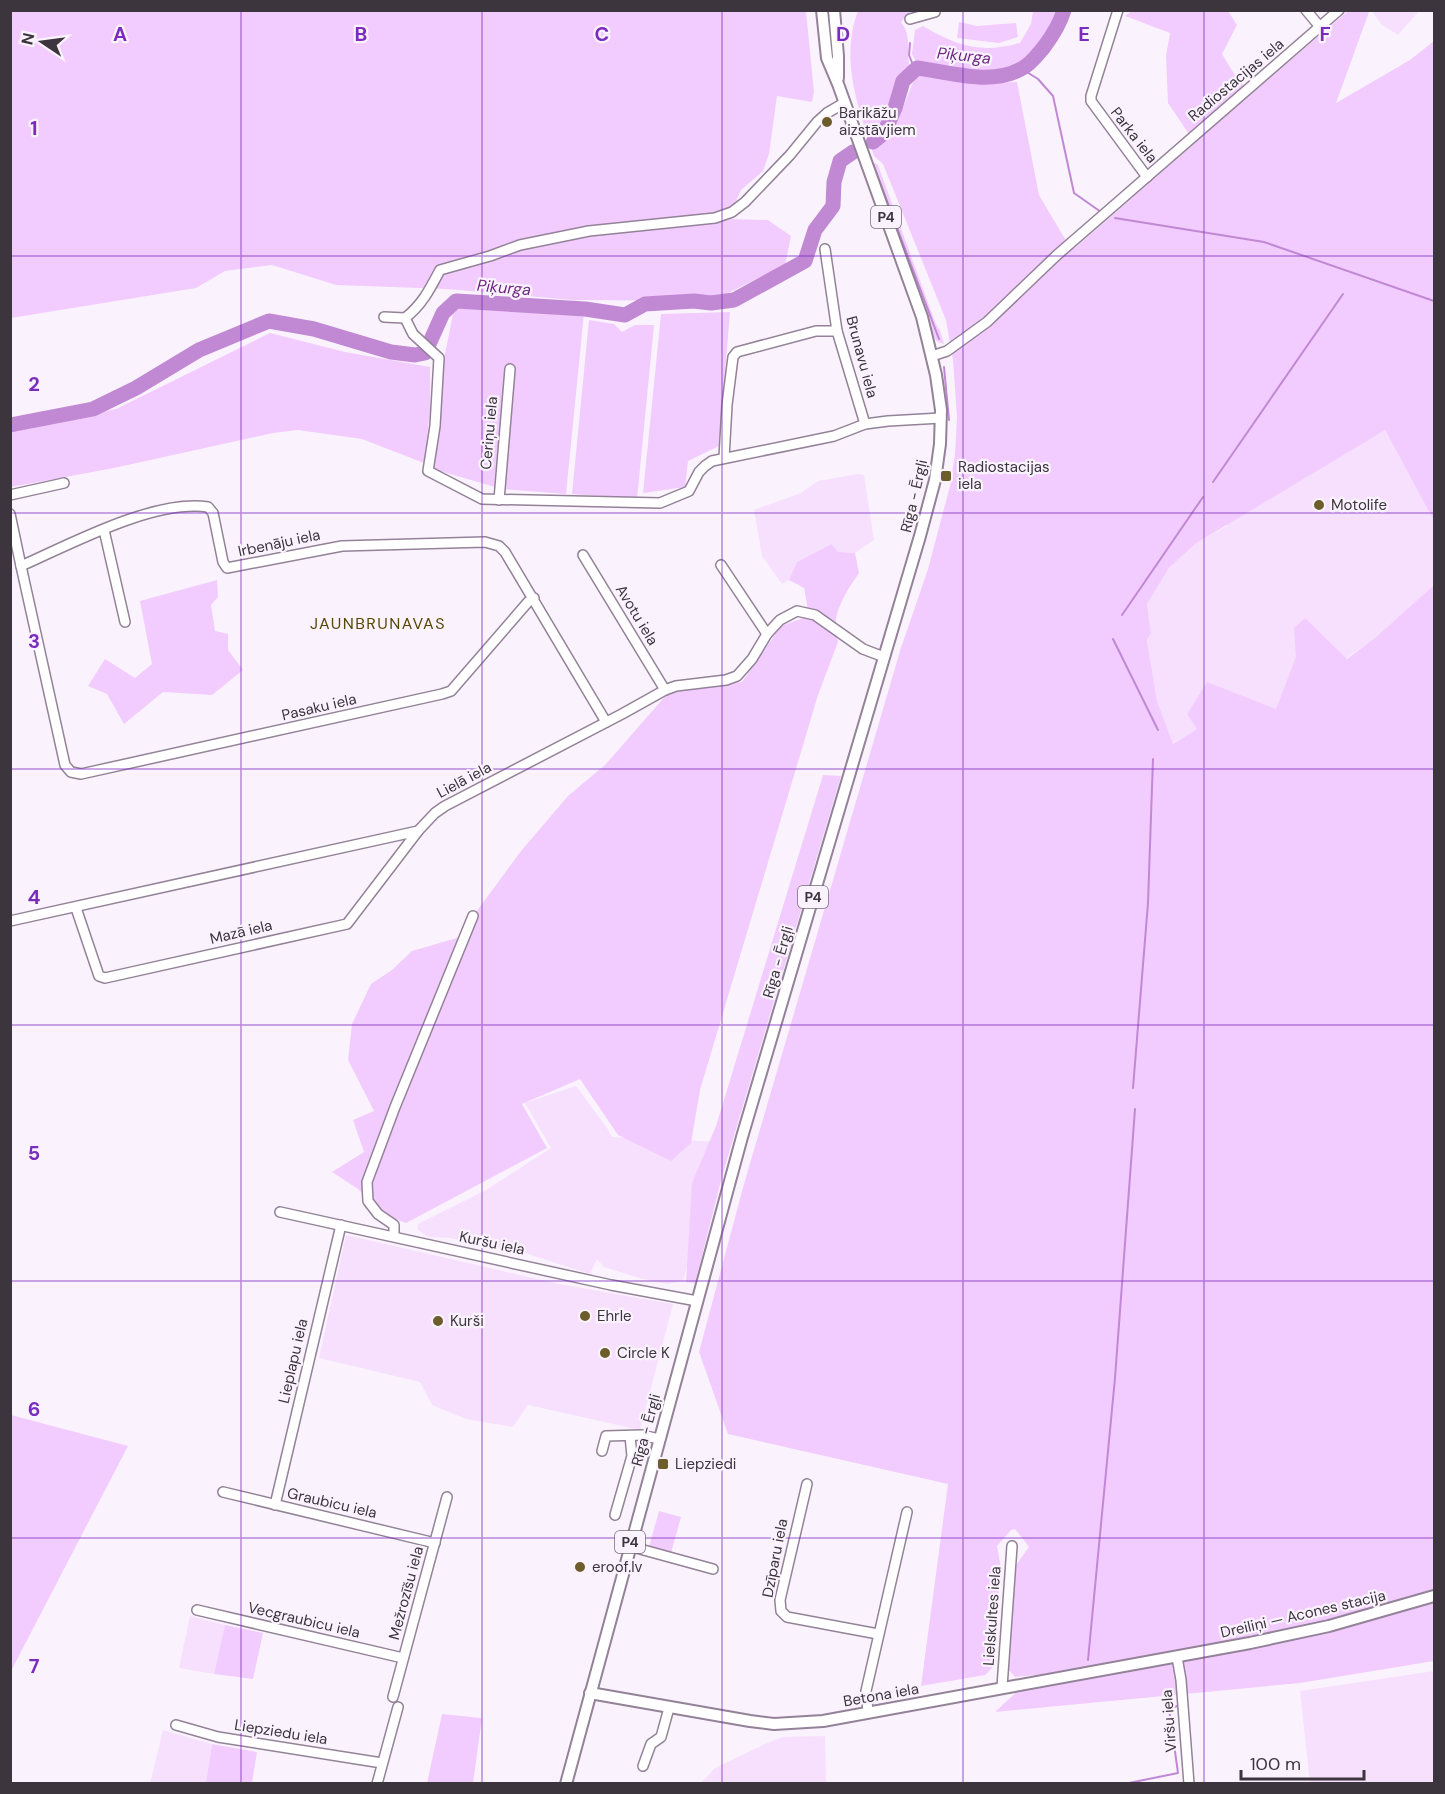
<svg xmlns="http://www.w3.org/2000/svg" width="1445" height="1794" font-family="'DM Sans',sans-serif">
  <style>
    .built { fill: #f7e0fe }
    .green { fill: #f2ccfe }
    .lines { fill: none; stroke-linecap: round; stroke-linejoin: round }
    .stream { stroke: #c188d4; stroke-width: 2 }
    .river { stroke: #c188d4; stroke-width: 15 }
    .minor-casing { stroke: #938298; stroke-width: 12 }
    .major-casing { stroke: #938298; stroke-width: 14 }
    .minor { stroke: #fff; stroke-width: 9 }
    .major { stroke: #fff; stroke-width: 10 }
    .grid { fill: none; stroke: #7b2cbf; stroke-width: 1.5; stroke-opacity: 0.55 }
    .poi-dot { fill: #6d5d2a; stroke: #faf3fd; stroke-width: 2 }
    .labels { text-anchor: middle; stroke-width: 4.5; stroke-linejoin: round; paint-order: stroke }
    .shield { fill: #faf3fd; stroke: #756e77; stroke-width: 1.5 }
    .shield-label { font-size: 14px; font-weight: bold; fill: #3c353e }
    .street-label { font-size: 15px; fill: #3c353e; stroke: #faf3fd }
    .poi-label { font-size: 15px; fill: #3c353e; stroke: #faf3fd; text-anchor: start }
    .water-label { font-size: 16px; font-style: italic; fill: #6c2781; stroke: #faf3fd }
    .neighbourhood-label { font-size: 16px; letter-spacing: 1.5px; fill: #584604; stroke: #faf3fd }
    .grid-label { font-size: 20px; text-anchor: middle; font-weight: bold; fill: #7b2cbf; stroke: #faf3fd; stroke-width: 4.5; stroke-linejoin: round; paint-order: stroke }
  </style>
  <rect width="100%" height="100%" fill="#faf3fd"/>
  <g class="built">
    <polygon points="1372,11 1419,11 1398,35 1381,24"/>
    <polygon points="1385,430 1434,521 1434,585 1376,637 1276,709 1197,729 1172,744 1157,701 1147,640 1151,633 1147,604 1169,568 1195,544 1227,526 1222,518"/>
    <polygon points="858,474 864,475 874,540 855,553 838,552 830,544 797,562 789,580 782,584 762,556 754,510 801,493 818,481"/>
    <polygon points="576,1086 607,1128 612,1137 722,1142 683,1281 667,1284 639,1278 604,1267 597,1259 590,1274 519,1251 514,1244 509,1244 504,1249 450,1238 428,1237 418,1230 418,1224 486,1190 551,1148 525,1103"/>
    <polygon points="346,1235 559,1284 673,1304 640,1430 528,1405 513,1427 466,1419 432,1405 420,1382 319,1358"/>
    <polygon points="190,1616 225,1625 214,1674 179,1668"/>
    <polygon points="1434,1671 1434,1783 1310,1783 1300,1691"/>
    <polygon points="163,1730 212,1744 206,1783 150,1784"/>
    <polygon points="825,1736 826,1783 701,1783 715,1768 765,1744 783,1737"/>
  </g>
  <g class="green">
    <polygon points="11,11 806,11 814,92 812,102 777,96 769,154 763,171 741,190 728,219 768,220 791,236 785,265 712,301 572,300 447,289 336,285 272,265 225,271 196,288 11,318"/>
    <path d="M858,11H911L901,22C913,39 905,48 910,68L900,80L877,135L869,139C854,98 842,52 858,11Z"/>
    <path d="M1033,11H1058C1029,87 983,73 916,62L912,54L915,30L923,26C957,46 981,54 1020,43L1031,24Z"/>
    <path d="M1132,11H1228L1237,25L1222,54L1236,77L1251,94L1348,11H1368L1369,12L1336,103L1410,60L1434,41V521L1385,430L1195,544L1169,568L1147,604L1151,633L1147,640L1157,701L1173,744L1197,729L1187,714L1207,682L1276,709L1296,657L1294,628L1305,618L1347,659L1376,637L1434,585V1661L1300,1683L995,1712L1035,1675L1015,1677L1008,1669L1016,1565L1029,1547L1015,1529L1011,1530L997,1546L1001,1568L992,1668L985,1675L921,1686L948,1484L728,1434L699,1352L744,1184L900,651L928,569L950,486L955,454L957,417L953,360L946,320L883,164L874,156L871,147C895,139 907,95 917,73L984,83L1017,82L1039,195L1065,239L1075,248L1195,143L1168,103L1166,56L1170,33L1125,16Z"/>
    <polygon points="959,22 977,26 1016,23 1018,37 999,43 957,38"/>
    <polygon points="871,161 878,165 879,168 935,322 940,331 944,344 938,342 935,339"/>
    <polygon points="462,306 584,313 566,494 502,489 433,469 445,354 453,314"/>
    <polygon points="730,312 719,446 688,461 685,487 643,493 661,314"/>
    <polygon points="589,320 614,324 622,332 635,325 654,325 637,499 572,494"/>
    <polygon points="270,333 345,352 430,367 430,411 424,463 362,439 298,430 273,433 114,468 11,487 11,431 116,409"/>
    <path d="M831,544L838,552L855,553L859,573C845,593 829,618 838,642L818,695L700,1090L691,1143L671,1161L618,1135L580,1079L522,1104L547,1148L406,1223L385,1215L358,1189L332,1172L364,1152L353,1120L374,1111L348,1060L352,1024L371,984L392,970L412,951L457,938L521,851L568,796L606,764L668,693L742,682L781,626L809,616L804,588L789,580L797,562Z"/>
    <polygon points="217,580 218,597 211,605 215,631 228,634 228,650 243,670 212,695 163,692 124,724 107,694 88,686 105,659 135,678 152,664 140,601"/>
    <polygon points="823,775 841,776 723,1173 695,1283 686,1282 692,1183 716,1126"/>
    <polygon points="11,1415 128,1446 11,1671 10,1415"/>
    <polygon points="659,1511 681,1517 671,1553 649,1547"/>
    <polygon points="225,1625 263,1633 253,1679 214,1674"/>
    <polygon points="442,1714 482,1718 473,1783 427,1783"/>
    <polygon points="212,1744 257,1752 252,1783 206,1783"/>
  </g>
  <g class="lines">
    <g class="stream">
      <polyline points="910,43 909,55 915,70"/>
      <polyline points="1022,69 1038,79 1053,96 1074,193 1101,212"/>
      <polyline points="873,164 939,339"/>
      <polyline points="1115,218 1264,242 1434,301"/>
      <polyline points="944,367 949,420"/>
      <polyline points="1213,482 1343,294"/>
      <polyline points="1122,615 1203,497"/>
      <polyline points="1113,639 1158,730"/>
      <polyline points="1133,1088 1148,903 1153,759"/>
      <polyline points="1088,1660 1115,1378 1135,1109"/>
      <polyline points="1124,1784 1178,1773 1169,1709 1177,1706"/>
    </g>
    <g class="river">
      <path d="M873,142L884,133L895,108L903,81L917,68C949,72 990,86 1021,69C1030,65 1038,54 1044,47C1053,35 1060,24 1064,10"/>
      <polyline points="10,425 93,409 136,388 199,350 269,321 314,329 391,352 415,355 425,353 443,313 456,301 585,309 625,315 645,304 694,301 711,303 734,300 805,261 815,230 833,206 834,182 840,161 853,152"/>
    </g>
    <defs>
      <g id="minor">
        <polyline points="1118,10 1091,96 1091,101 1147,177"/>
        <polyline points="1306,10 1321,28"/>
        <polyline points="910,19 935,12"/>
        <polyline points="825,249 837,331 865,424 888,421 941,418"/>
        <path d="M384,317L405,318C422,305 430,289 440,270L490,256L520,245L589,231L715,218L732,212L745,202L790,155L817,122L827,113L844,103"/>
        <polyline points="405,318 413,334 439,358 435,426 428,471 482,499 660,503 689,491 699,472 705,466 712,461 834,436 865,424"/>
        <polyline points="932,356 947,351 987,322 1057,255 1339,10"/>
        <polyline points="724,458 727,405 733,357 737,352 816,331 837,331"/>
        <polyline points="10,495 64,483"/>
        <polyline points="499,500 510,369"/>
        <polyline points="10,514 21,566"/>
        <polyline points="104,530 125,622"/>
        <polyline points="583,555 665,690"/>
        <polyline points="721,565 767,634"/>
        <path d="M534,598L528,602L451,691L442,694L81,774L71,772L65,765L21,566C71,544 154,499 208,507L213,513L223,562L227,568L342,546L485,542L499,546L505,552L606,722"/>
        <polyline points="76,908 99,976 105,978 347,924 418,831"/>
        <polyline points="10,921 418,831 435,813 445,806 622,714 665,690 676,686 726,680 737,676 752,659 767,634 780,620 797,611 815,615 863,649 884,657"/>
        <polyline points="280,1212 611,1285 697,1301"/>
        <polyline points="394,1236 394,1225 378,1214 368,1201 367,1182 395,1107 473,916"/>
        <polyline points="602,1451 606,1436 642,1435 659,1439"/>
        <polyline points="807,1484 780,1600 781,1611 787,1617 878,1634"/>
        <polyline points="223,1492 435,1543"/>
        <polyline points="275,1505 341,1225"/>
        <polyline points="615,1515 632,1456 630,1436"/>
        <polyline points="629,1546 713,1569"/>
        <polyline points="197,1610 403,1658"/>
        <polyline points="1177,1657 1181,1680 1189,1784"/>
        <polyline points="1002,1687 1012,1546"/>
        <polyline points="393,1697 447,1497"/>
        <polyline points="868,1712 866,1691 907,1512"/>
        <polyline points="176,1725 218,1737 382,1763"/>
        <polyline points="643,1766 651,1744 661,1737 669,1708"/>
        <polyline points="377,1784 398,1707"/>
      </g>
      <g id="major">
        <polyline points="834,10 838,56 838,78"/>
        <polyline points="590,1693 750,1721 774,1724 823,1721 1250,1643 1329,1626 1434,1596"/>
        <polyline points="566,1784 742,1137 920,536 935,480 940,444 941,410 936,375 922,317 838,84 827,58 822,10"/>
      </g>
    </defs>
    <use href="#minor" class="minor-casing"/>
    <use href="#major" class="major-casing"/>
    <use href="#minor" class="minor"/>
    <use href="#major" class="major"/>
  </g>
  <path class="grid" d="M241,10V1784M482,10V1784M722,10V1784M963,10V1784M1204,10V1784M10,256H1434M10,513H1434M10,769H1434M10,1025H1434M10,1281H1434M10,1538H1434"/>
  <g class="poi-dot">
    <circle cx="827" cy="122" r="6"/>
    <rect x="940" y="470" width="12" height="12" rx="3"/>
    <circle cx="1319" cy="505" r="6"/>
    <circle cx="585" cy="1316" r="6"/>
    <circle cx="438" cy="1321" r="6"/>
    <circle cx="605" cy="1353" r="6"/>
    <rect x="657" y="1458" width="12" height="12" rx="3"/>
    <circle cx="580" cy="1567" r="6"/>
  </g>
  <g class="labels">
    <g class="shield">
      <rect x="871" y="206" width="30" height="22" rx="4.5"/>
      <rect x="798" y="886" width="30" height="22" rx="4.5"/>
      <rect x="615" y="1531" width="30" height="22" rx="4.5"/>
    </g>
    <g class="shield-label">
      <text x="886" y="222">P4</text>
      <text x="813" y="902">P4</text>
      <text x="630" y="1547">P4</text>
    </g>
    <g class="street-label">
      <text transform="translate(1236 80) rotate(-40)" y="5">Radiostacijas iela</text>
      <text transform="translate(1134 135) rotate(52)" y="5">Parka iela</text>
      <text transform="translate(862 357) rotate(75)" y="5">Brunavu iela</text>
      <text transform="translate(489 433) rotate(-85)" y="5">Ceriņu iela</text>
      <text transform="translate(914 496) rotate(-77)" y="5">Rīga - Ērgļi</text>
      <text transform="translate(279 543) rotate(-12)" y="5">Irbenāju iela</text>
      <text transform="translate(637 615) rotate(59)" y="5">Avotu iela</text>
      <text transform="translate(319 707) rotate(-13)" y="5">Pasaku iela</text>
      <text transform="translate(464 780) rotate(-28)" y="5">Lielā iela</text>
      <text transform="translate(241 932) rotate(-13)" y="5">Mazā iela</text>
      <text transform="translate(778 962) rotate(-74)" y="5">Rīga - Ērgļi</text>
      <text transform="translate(492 1243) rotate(12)" y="5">Kuršu iela</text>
      <text transform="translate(293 1361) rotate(-77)" y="5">Lieplapu iela</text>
      <text transform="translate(646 1430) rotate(-75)" y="5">Rīga - Ērgļi</text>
      <text transform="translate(332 1503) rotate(13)" y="5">Graubicu iela</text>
      <text transform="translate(775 1558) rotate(-79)" y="5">Dzīparu iela</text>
      <text transform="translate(406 1593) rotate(-75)" y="5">Mežrozīšu iela</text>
      <text transform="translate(1303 1614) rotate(-13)" y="5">Dreiliņi — Acones stacija</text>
      <text transform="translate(992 1616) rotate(-86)" y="5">Lielskultes iela</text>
      <text transform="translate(304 1620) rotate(13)" y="5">Vecgraubicu iela</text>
      <text transform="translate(881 1695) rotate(-10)" y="5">Betona iela</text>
      <text transform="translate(1169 1721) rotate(-94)" y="5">Viršu iela</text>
      <text transform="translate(281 1732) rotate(9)" y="5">Liepziedu iela</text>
    </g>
    <g class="poi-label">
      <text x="839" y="118">Barikāžu<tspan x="839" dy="17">aizstāvjiem</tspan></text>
      <text x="958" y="472">Radiostacijas<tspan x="958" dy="17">iela</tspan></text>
      <text x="1331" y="510">Motolife</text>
      <text x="597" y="1321">Ehrle</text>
      <text x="450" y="1326">Kurši</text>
      <text x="617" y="1358">Circle K</text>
      <text x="675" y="1469">Liepziedi</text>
      <text x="592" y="1572">eroof.lv</text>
    </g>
    <g class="water-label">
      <text transform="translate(964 55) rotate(6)" y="6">Piķurga</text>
      <text transform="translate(504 287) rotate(5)" y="6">Piķurga</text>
    </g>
    <g class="neighbourhood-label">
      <text x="378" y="629">JAUNBRUNAVAS</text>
    </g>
  </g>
  <g class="grid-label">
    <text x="120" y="41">A</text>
    <text x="361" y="41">B</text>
    <text x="602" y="41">C</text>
    <text x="843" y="41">D</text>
    <text x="1084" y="41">E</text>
    <text x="1325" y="41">F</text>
    <text x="34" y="135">1</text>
    <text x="34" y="391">2</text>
    <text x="34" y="648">3</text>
    <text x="34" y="904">4</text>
    <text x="34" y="1160">5</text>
    <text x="34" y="1416">6</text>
    <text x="34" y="1673">7</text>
  </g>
  <rect width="1445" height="1794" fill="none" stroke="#3c353e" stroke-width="24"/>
  <g transform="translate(42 42) rotate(283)" stroke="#faf3fd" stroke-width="4.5" paint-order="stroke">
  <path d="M0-4.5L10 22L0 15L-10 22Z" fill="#3c353e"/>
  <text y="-9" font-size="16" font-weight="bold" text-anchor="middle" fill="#3c353e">N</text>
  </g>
  <path d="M1241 1770v9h123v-9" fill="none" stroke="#3c353e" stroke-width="3"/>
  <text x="1250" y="1770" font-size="18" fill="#3c353e" stroke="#faf3fd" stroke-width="4.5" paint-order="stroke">100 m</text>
</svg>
